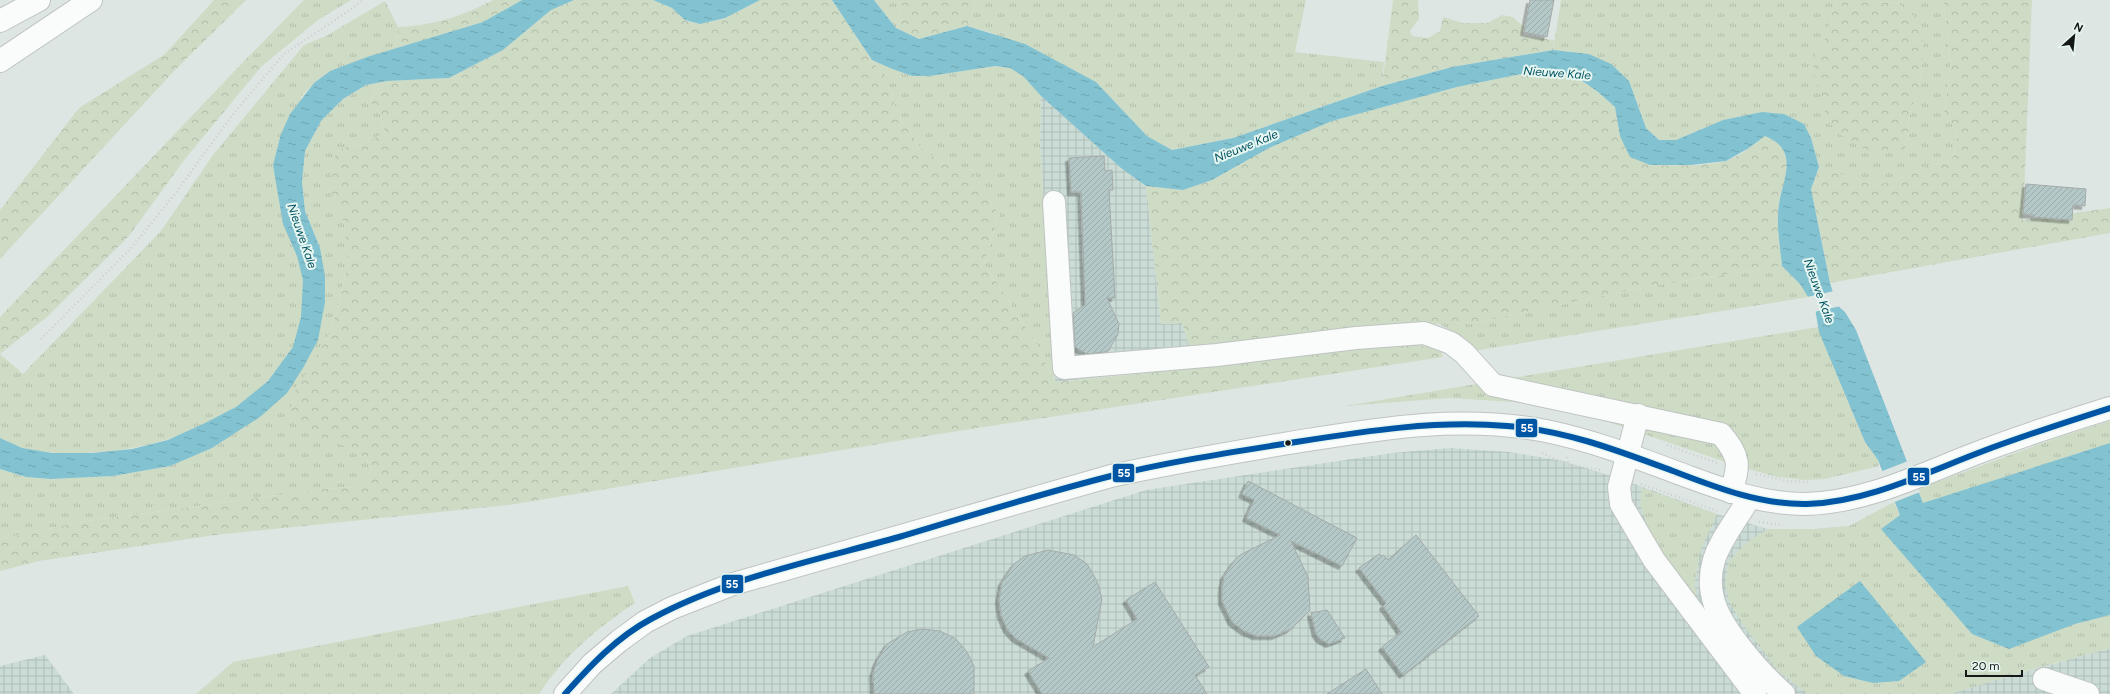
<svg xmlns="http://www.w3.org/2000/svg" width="2110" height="694" font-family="Figtree,sans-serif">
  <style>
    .industrial { fill: url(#industrial-grid) }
    .grass { fill: url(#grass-tufts) }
    .forest { fill: url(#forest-crowns) }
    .water { fill: url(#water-ripples) }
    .pier { fill: #dee6e3 }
    .building { fill: url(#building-hatch); stroke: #a5aba9; filter: url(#shadow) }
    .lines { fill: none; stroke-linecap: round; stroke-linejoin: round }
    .minor-casing { stroke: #bec4c1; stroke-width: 24 }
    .major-casing { stroke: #bec4c1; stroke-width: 24 }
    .highway-casing { stroke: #bec4c1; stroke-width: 24 }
    .path { stroke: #cbcecd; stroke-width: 2.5; stroke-dasharray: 1 3; stroke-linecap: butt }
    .minor { stroke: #fafbfb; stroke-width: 22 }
    .major { stroke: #fafbfb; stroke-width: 22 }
    .highway { stroke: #fafbfb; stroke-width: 22 }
    .bus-1-casing { stroke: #e7f6f1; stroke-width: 9 }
    .bus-1 { stroke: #0056a4; stroke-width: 6 }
    .bus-dot { fill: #141917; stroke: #e7f6f1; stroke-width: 1.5 }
    .labels { text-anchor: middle; stroke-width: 4; stroke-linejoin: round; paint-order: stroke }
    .water-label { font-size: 12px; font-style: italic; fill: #005262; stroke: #e7f6f1 }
    .line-badge { stroke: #e7f6f1; stroke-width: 1.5 }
    .badge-label { font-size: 11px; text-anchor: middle; font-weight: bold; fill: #fff }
  </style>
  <defs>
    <pattern id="industrial-grid" width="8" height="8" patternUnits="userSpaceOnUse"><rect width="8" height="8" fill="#cbdcd6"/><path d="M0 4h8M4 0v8" fill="none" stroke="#adbcb7"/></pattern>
    <pattern id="grass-tufts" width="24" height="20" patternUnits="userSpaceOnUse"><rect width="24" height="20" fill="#cedcc6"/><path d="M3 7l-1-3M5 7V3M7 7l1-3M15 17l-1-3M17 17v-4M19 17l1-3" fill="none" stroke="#b0bca9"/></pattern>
    <pattern id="forest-crowns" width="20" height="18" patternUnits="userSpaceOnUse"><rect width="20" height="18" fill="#cedcc6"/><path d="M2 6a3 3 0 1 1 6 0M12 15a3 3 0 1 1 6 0" fill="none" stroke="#b0bca9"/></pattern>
    <pattern id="water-ripples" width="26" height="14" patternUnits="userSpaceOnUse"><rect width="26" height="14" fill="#82c2d1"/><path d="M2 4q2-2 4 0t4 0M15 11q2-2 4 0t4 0" fill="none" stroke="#6fa6b3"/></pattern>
    <pattern id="building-hatch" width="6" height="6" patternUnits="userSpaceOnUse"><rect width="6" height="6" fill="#b3c8c7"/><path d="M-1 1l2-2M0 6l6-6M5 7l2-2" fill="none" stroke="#99abaa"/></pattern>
    <filter id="shadow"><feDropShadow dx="-3.5" dy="3.5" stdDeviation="0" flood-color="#0004"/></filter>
  </defs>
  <rect width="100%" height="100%" fill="#dee6e3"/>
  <g class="industrial">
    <polygon points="1041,96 1121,168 1146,186 1161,324 1182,323 1191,351 1194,367 1055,382 1040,144"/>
    <polygon points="1450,448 1509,452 1563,461 1618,478 1717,514 1768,529 1814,529 1849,526 1989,682 2110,648 2110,694 611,694 650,658 687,636 1146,490 1392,453"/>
    <polygon points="45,655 74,694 0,694 0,666"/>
  </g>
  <g class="grass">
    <polygon points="304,0 351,0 318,20 261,67 248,57"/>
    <polygon points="874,0 903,0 896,28"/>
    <polygon points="976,0 1306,0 1295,52 1384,62 1382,86 1233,138 1172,150 1147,136 1096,82 989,32 967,26"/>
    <path d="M1561,0H1836L1825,39L1815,56L1828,121L1905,151L1911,109L1919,87L1923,54L1922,33L1899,4L1879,2L1877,0H1943L1951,64L1944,112C1958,131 1960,136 1952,159L1906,174L1889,183L1870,184L1819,167L1811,138L1762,112L1723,120L1676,140H1659L1646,128L1629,81L1589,54L1553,50Z"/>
    <path d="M385,1L398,27L395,49L330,71L314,83L301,97L297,256C299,264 302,272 303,279C305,295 301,334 293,348C248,424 148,456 64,453C43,453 18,451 0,438V354L23,374L161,231L213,155L304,45L326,36Z"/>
    <polygon points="872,60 912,76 930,76 995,66 1010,68 1023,76 1041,96 1040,144 1055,382 1037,345 984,263 999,215 973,171 943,163 921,148 899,116 887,83"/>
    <path d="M387,81L376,90L370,100L379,112L385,132L367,143L343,148L329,190L344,222L348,263L337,311L328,336L315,359V435C336,442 360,448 373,467L363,483L353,487L324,489L80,522L0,539V469L26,477L51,479L113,476L170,466L287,393L320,248L305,211L302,182L305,151L321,121L343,99L366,85Z"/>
    <polygon points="1782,266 1800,284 1809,297 1473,351 1472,345 1440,324 1468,324 1651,286"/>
    <polygon points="1818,327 1865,442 1878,460 1879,466 1825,479 1805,480 1778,477 1737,466 1588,415 1549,406 1514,402 1449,398 1345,406"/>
    <polygon points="2110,421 2110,443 1923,504 1918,489 2062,436"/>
    <polygon points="1642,488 1717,514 1701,549 1694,585 1697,592 1695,596 1654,545 1640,504"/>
    <polygon points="1894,502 1900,515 1881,529 2075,624 2110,615 2110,648 2012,675 1951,694 1808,694 1779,672 1744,626 1729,601 1725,584 1729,561 1747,542 1768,529 1814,529 1849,526"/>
    <path d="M628,586L635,603C598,627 563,657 539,694H196L233,662Z"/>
  </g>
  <g class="forest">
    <polygon points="214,0 246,0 175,70 0,259 0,210 79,108 165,54"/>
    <path d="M493,0H522L483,22L395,49L398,27C432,26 463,16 493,0Z"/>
    <path d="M574,0H653L672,8L686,21L700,24L725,18L760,0H832L887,83L899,116L921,148L943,163L973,171L999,215L984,263L1037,345L1055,382L1148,373L1403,340L1441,351L1443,357L958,431L509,505L215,535L39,561L0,571V539L80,522L324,489L353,487L363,483L373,467C359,447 337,445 316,435C307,431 298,420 290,413L292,396L328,336L337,311L348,263L344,222L329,191L332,163L336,155L343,148L367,143L385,132L379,112L370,101L376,90L387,81L449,78L503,50L551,10Z"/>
    <polygon points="903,0 976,0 967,26 919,39 896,28"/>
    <polygon points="1393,0 1418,0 1419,19 1410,31 1412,36 1428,38 1440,31 1443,17 1463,23 1488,23 1502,15 1513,17 1524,27 1522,36 1554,40 1553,50 1452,67 1382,86"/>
    <polygon points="1836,0 1877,0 1879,2 1899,4 1913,15 1922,33 1923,54 1919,87 1911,109 1905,151 1887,153 1870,151 1853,143 1838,133 1828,121 1813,71 1815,56 1825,39"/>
    <path d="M1943,0H2032L2023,220L2110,208V233L1830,283L1811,189L1819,167L1870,184L1889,183L1906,174L1952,159C1960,136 1958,131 1944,113L1951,64Z"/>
    <polygon points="248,57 261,67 185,159 129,236 48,316 0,354 0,317"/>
    <path d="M1531,72L1561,73L1581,80L1598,92L1615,107L1620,136L1650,165C1675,165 1701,167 1725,161C1739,157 1754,145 1765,136C1800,150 1783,178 1779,204C1776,224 1780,246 1782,266L1651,286L1468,324H1403L1191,351L1182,323L1161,324L1146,186L1183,190L1212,180L1269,148L1332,121L1457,87Z"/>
  </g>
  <g class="water">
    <polygon points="522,0 574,0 551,10 503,50 449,78 387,81 366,85 343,99 321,121 305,151 302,182 305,211 320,248 325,276 325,302 318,340 303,368 287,393 260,417 212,448 170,466 113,476 51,479 26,477 0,469 0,438 22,448 52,453 92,453 132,449 168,440 205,423 236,407 268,381 293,347 301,317 303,280 297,256 283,224 273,165 281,134 290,114 314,83 330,71 367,57 483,22"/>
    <polygon points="653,0 760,0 725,18 700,24 685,20 672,8"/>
    <path d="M832,0H874L896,28L919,39L967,26L1025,44L1096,82L1147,136L1172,150L1233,138L1382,86L1452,67L1553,50L1589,54L1611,64L1629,81L1646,128L1659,140H1676L1723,120L1762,112L1784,114L1804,124L1811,138L1819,167L1811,189L1830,283L1837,305L1845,312L1856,330L1923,503L2110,443V615L2075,624L2009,649L1972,634L1881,529L1900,515L1878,460L1865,442L1819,332L1815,308L1800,284L1782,266C1780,246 1776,224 1779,204C1783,178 1800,150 1765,136L1749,148L1726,161L1691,165H1650L1630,157L1620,136L1615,107L1598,92L1581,80L1561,73L1531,72L1457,87L1332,121L1269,148L1212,180L1183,190L1146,186L1121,168L1041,96L1023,76L1010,68L995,66L930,76H912L890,68L872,60Z"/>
    <polygon points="1860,581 1926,662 1899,681 1873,683 1844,676 1816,656 1797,627"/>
  </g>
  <g class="pier">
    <polygon points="1834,291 1841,306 1814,312 1807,297"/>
    <polygon points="1908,461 1920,492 1892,503 1880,472"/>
  </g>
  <g class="building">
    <polygon points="1530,0 1554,0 1547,37 1524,32"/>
    <polygon points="1104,156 1105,171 1112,170 1113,190 1109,190 1115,298 1107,298 1119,324 1118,334 1109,350 1104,352 1087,354 1075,347 1073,313 1085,305 1081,192 1071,192 1069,158"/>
    <polygon points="2026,184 2086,189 2085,206 2073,205 2072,220 2034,217 2034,215 2023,214"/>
    <polygon points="1248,481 1357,538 1342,566 1291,541 1308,577 1310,610 1291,629 1275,636 1256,636 1244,631 1232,622 1222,601 1222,588 1224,576 1234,561 1240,555 1280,535 1246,518 1254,500 1242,494"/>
    <polygon points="1416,535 1479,616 1403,675 1382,647 1401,632 1383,606 1386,603 1359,568 1379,554 1381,556 1383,555 1388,560"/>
    <polygon points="1048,550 1074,555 1087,564 1097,581 1102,599 1093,647 1137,619 1126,600 1155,582 1209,667 1195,675 1207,694 1042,694 1028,671 1049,658 1015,638 1007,629 1001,615 999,600 1002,582 1014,564 1025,556"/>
    <polygon points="1327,610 1345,638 1329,644 1320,639 1316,634 1311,613"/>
    <polygon points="922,629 940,631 956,639 967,652 974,666 974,694 874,694 873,674 877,661 887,644 907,632"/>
    <polygon points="1366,669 1382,694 1327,694"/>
  </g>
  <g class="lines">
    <defs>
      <g id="minor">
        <path d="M1054,202L1064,368L1217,355L1356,338L1424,333L1451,343L1464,353L1493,385L1721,434C1740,457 1740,464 1731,492"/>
        <polyline points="1638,415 1619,487 1621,504 1654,560 1755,694"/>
        <path d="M1750,497C1739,516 1720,540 1714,560C1710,573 1710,589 1714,602C1722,630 1762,675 1784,694"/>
        <polyline points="2044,679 2088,694"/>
      </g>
      <path id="major" d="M565,694L592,664L619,641L645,622L672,608L733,584L1111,476C1170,463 1229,453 1289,443C1376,429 1459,414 1546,431C1595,441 1643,460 1689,477C1727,491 1764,504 1805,504C1865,503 1922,474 1977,453C2021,436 2065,422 2110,408"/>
      <g id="highway">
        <polyline points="0,21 39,0"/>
        <polyline points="0,61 91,0"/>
      </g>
    </defs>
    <use href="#minor" class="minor-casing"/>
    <use href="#major" class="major-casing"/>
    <use href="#highway" class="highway-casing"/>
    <g class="path">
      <polyline points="41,339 132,247 175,194 233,114 284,54 353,8 363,0"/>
      <polyline points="1667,445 1717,463"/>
      <polyline points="1542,453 1569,465 1602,470"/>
      <path d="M1567,457C1575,489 1599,515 1618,542"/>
      <polyline points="1756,474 1788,481 1810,482"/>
      <polyline points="1641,484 1717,511"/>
      <polyline points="1759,522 1783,525"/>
    </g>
    <use href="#minor" class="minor"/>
    <use href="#major" class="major"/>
    <use href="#highway" class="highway"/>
    <defs>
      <path id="bus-1" d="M565,694C590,666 617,637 651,619C726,578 817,560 899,537C969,516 1040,494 1111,476C1172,461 1234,452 1296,442C1366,431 1436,420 1507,426C1565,430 1619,451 1673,471C1715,487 1760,505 1807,504C1867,502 1923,474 1978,453C2022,436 2066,422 2110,408"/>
    </defs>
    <use href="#bus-1" class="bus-1-casing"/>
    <use href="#bus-1" class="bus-1"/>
  </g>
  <circle class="bus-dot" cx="1288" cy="443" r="3.5"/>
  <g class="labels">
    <g class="water-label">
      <text transform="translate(1557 73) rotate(4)" y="4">Nieuwe Kale</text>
      <text transform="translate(1246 146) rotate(-22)" y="4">Nieuwe Kale</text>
      <text transform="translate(302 236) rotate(71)" y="4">Nieuwe Kale</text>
      <text transform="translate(1819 291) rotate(70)" y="4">Nieuwe Kale</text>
    </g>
  </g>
  <g class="line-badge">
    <rect x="1515" y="418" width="23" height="20" rx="4" fill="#0056a4"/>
    <rect x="1112" y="463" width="23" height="20" rx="4" fill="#0056a4"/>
    <rect x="1907" y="467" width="23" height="19" rx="4" fill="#0056a4"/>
    <rect x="721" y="574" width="23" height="20" rx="4" fill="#0056a4"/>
  </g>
  <g class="badge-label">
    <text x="1527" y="432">55</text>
    <text x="1124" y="477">55</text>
    <text x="1919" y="481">55</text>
    <text x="732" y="588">55</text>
  </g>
  <g transform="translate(2074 36) rotate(27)" stroke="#e7f6f1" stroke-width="3" paint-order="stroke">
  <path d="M0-3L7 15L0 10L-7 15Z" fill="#141917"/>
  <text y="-6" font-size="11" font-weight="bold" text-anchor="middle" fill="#141917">N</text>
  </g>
  <path d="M1966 670v6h56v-6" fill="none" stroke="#141917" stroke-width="2"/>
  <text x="1972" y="670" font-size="12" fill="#141917" stroke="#e7f6f1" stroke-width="3" paint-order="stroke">20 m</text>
</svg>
